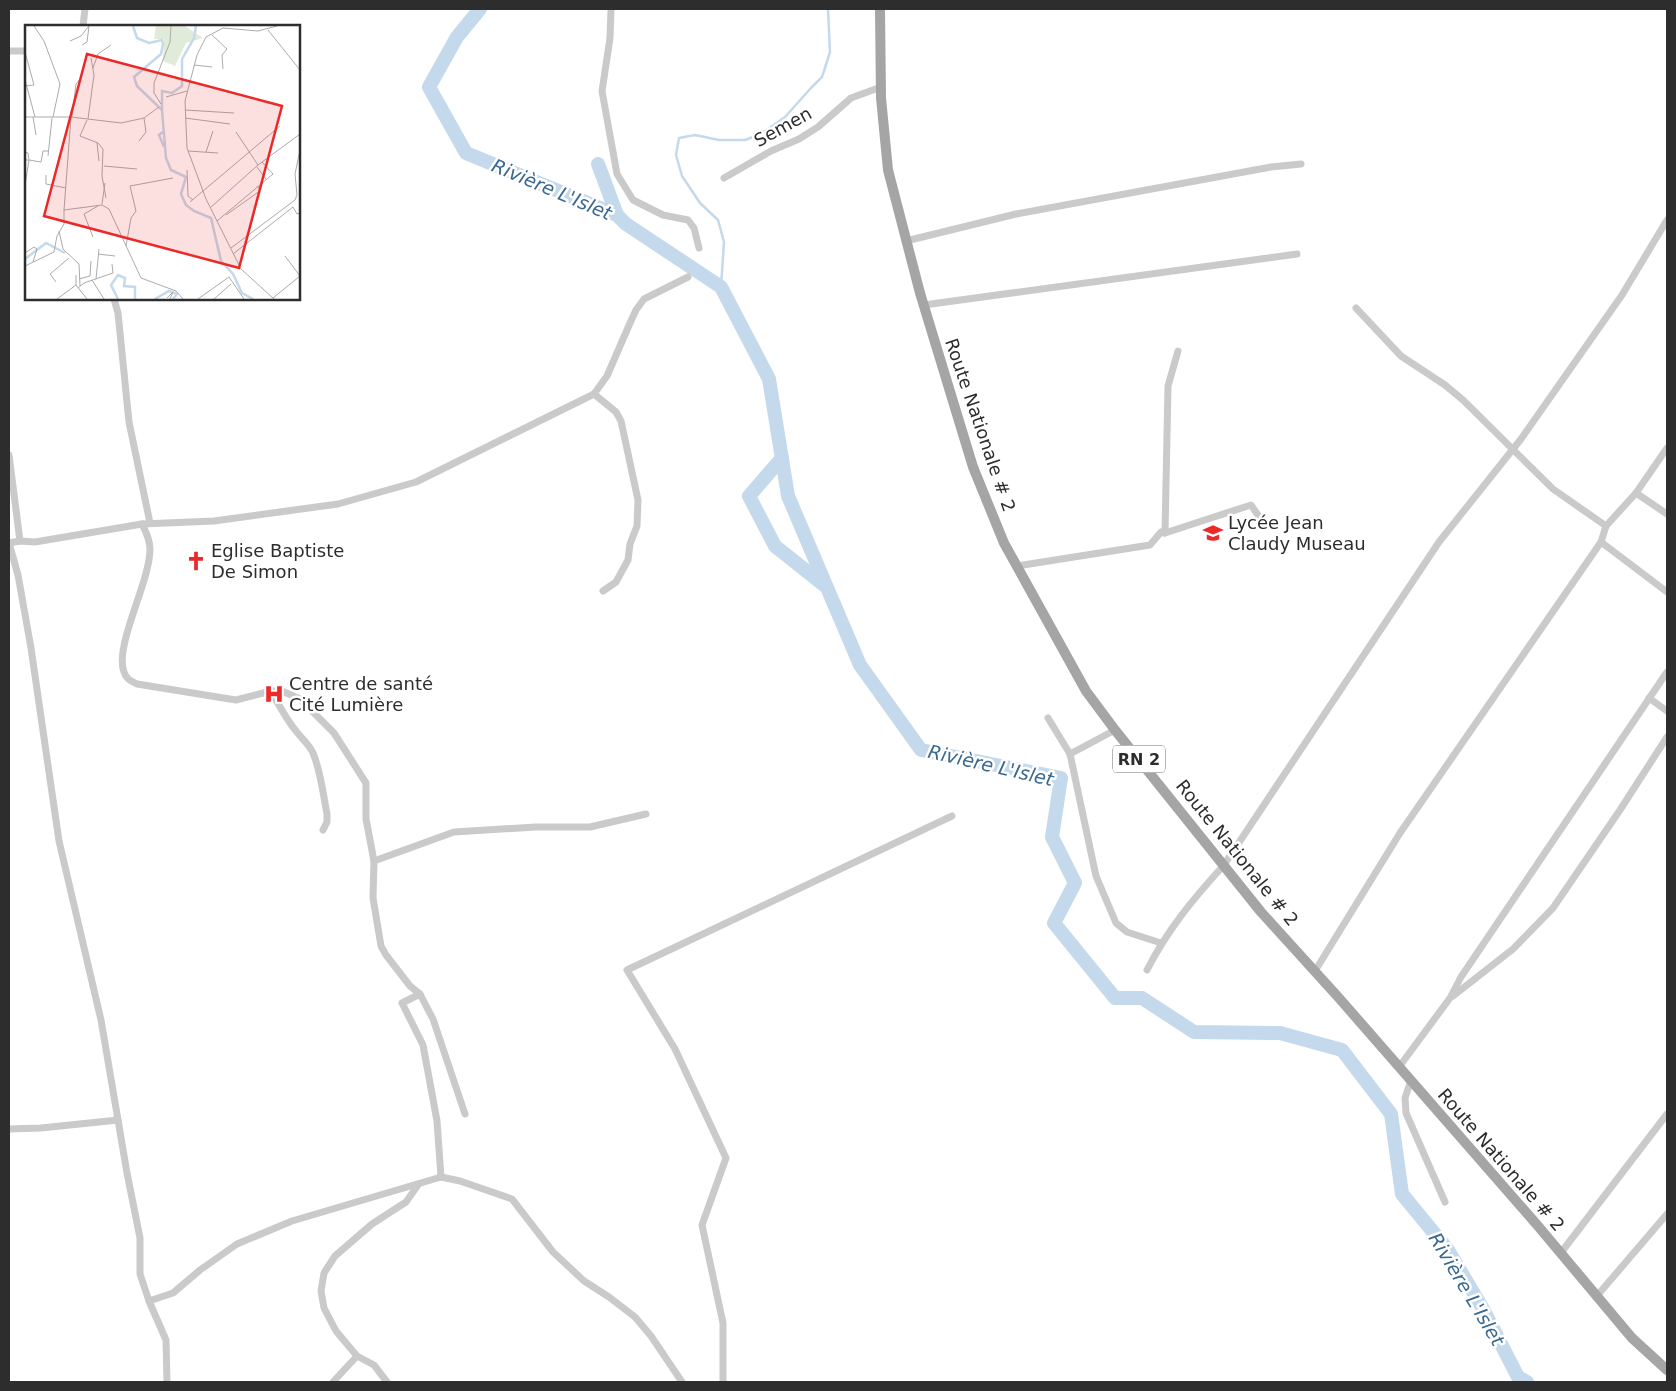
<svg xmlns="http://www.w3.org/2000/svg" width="1676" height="1391" font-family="'DejaVu Sans',sans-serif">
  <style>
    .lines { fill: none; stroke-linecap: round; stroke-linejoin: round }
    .stream { stroke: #c4d9ec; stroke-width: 2.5 }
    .river { stroke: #c4d9ec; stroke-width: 14 }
    .street { stroke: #cacaca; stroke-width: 7 }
    .primary { stroke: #a5a5a5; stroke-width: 10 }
    .labels { text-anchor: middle; stroke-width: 5; stroke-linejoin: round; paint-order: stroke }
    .shield { fill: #fff; stroke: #6c6c6c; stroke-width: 1 }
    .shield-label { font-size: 16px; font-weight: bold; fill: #2d2d2d }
    .street-label { font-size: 18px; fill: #2d2d2d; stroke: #fff }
    .poi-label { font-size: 18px; fill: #2d2d2d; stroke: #fff; text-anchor: start }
    .water-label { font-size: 19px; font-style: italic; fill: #396890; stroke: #fff }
    .inset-river { fill: none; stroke: #c4d9ec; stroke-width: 2.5 }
    .inset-road { fill: none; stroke: #ababab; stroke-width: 1 }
    .view { fill: #ea2928; fill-opacity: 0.15; stroke: #ea2928; stroke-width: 2.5 }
    .inset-edge { fill: none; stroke: #2d2d2d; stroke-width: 2.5 }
  </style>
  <rect width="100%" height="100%" fill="#fff"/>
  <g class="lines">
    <polyline class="stream" points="721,287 724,242 718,220 700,203 682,176 676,155 679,138 695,135 719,140 745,140 761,134 785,117 811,88 822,77 830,52 828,9"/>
    <g class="river">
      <polyline points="480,9 457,37 429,87 466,153 617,215 626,224 721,287 769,379 788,496 860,665 921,750 1061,778 1052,837 1075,883 1054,923 1115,998 1142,998 1194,1032 1280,1033 1342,1050 1391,1114 1402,1194 1448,1250 1483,1309 1518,1377 1527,1382"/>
      <polyline points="598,164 617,215"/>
      <polyline points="782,458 749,496 775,546 824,585"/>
    </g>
    <g class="street">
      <polyline points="611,9 610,38 602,91 617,174 633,200 663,215 688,220 694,228 699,248"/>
      <polyline points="83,26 85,9"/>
      <polyline points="9,51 26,51"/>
      <polyline points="724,178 771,151 799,139 818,127 851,98 881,87"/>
      <polyline points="906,241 1016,214 1271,167 1301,164"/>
      <polyline points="114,299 118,313 129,422 150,523"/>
      <polyline points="924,305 1297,254"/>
      <polyline points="1356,308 1401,356 1445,385 1463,400 1553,489 1606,526"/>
      <polyline points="594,394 616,412 621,421 638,500 637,526 630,544 628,560 616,582 603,591"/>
      <polyline points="9,455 20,541"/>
      <polyline points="1636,493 1667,514"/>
      <path d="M142,524C146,532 150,540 150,549C150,582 114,646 124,672C126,679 131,681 137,684L236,700L271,691H282L300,699L334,733L366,783V819L374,861L373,898L381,946L386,955L410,986L420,994L433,1019L465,1114"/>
      <polyline points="1165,533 1168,386 1178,351"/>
      <polyline points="1601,542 1667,592"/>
      <polyline points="9,543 18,575 31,648 59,841 101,1020 127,1173 140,1238 140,1274 149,1301 173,1293 200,1270 237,1244 292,1221 441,1177 460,1181 512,1199 553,1252 584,1281 609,1297 635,1317 651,1336 682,1382"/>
      <polyline points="9,543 20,541 35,542 142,524 214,521 338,504 416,482 594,394 607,376 630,323 636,310 644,299 688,277"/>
      <polyline points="1017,566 1150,545 1161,532 1165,533 1251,505 1260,518"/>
      <path d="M271,691C279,705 286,719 296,731C302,739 309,744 313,753C321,772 323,794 327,814V822L323,830"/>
      <polyline points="1649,698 1667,711"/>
      <polyline points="1048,718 1070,754 1096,876 1116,923 1127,932 1161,943"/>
      <polyline points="1070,754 1115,730"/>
      <polyline points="374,861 454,832 536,827 590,827 646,814"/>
      <path d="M1147,970C1168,929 1193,899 1224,865L1439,542L1521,439L1622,295L1667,220"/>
      <polyline points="1315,971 1400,833 1601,542 1606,526 1636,493 1667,448"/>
      <polyline points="420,994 402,1003 423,1045 437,1121 441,1177"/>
      <polyline points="1453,996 1513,949 1553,908 1620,810 1667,737"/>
      <polyline points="1399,1067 1450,998 1461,977 1667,672"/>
      <polyline points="1411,1080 1405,1098 1406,1113 1445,1202"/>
      <polyline points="9,1129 41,1128 118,1120"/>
      <polyline points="1560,1254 1667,1114"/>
      <polyline points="1596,1297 1667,1214"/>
      <polyline points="149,1301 166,1340 167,1382"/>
      <polyline points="333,1382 357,1356"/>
      <polyline points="387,1382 374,1365 357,1356 336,1331 324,1308 321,1291 324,1273 335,1256 372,1224 406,1202 418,1185"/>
      <polyline points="723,1382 723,1323 702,1225 726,1158 675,1049 627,970 952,816"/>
    </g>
    <polyline class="primary" points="880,9 881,98 888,170 920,293 973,467 1004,543 1086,691 1115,730 1261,912 1339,998 1538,1226 1632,1338 1667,1370"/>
  </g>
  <defs>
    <symbol id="school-bare" viewBox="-9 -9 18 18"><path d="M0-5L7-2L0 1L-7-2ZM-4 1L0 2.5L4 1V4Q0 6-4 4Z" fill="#ea2928" stroke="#fff" stroke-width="2.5" paint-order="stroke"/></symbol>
    <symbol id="church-bare" viewBox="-9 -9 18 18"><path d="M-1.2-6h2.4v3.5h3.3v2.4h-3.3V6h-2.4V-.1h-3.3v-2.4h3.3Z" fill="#ea2928" stroke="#fff" stroke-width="2.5" paint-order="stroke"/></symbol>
    <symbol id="hospital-bare" viewBox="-9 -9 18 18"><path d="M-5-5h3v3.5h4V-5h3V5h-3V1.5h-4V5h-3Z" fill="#ea2928" stroke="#fff" stroke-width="2.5" paint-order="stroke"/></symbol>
  </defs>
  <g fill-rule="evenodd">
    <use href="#school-bare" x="1199" y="519" width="28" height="28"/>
    <use href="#church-bare" x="182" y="547" width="28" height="28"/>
    <use href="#hospital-bare" x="260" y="680" width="28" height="28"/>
  </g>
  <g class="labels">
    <rect class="shield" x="1113" y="745.5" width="52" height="27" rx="4"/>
    <g class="shield-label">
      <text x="1139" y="765">RN 2</text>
    </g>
    <g class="street-label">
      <text transform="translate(783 127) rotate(-29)" y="6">Semen</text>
      <text transform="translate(980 425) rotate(71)" y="6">Route Nationale # 2</text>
      <text transform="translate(1237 853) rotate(51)" y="6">Route Nationale # 2</text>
      <text transform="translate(1501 1160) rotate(49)" y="6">Route Nationale # 2</text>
    </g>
    <g class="poi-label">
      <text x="1228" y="529">Lycée Jean<tspan x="1228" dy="21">Claudy Museau</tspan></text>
      <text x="211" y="557">Eglise Baptiste<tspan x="211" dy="21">De Simon</tspan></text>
      <text x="289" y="690">Centre de santé<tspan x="289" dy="21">Cité Lumière</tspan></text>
    </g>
    <g class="water-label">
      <text transform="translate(552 189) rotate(23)" y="7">Rivière L'Islet</text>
      <text transform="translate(991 765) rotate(13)" y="7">Rivière L'Islet</text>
      <text transform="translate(1467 1289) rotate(59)" y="7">Rivière L'Islet</text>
    </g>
  </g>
  <g transform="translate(25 25)">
    <rect width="275" height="275" fill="#fff"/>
    <path d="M131,1H160L178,13L161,18L150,41L138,36L139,14H129Z" fill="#e1ebd9"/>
    <path class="inset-river" d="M108,1L112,13L124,18L137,15L138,19L136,29L109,52L112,61L137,85L141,133L146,145L161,152L156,169L161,180L169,186L186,193L196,236L208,249L217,268L228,274M137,85V66L147,68L157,61V34L169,13L171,1M138,107L134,110L139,122M0,234L21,218L40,228M93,274L86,260L93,250L100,253L99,261L110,262V274M130,274L144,266L152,269L148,274"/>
    <path class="inset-road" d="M9,1L19,16L35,59L28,92M243,5L275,45M187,10L202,24L197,30L198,44M45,16L56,11L64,1M57,20L62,17L64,1M0,27L9,60L0,61M169,40L187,42M68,43L73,29L86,20M0,55L10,92M141,72L162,66M136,79L129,68V58L145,17L146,1M160,85L209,88M0,92H46L96,98L119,93L134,82M8,92L11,110M46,92L39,185L77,180L84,184L116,253L151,266L158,274M47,92L51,59L56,53M160,93L205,99M63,94L69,50L66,33M62,95L55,111L73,118L78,124L77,151L81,173M211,107L233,140M114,116L121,107L119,93M72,118L74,136M163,126L193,128M0,127L3,128L4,135L16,137L18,126H23M181,127L188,106M23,131L27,93M0,135H4L0,160M79,141L112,144M232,142L241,154M162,145L163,171L168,175M21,150V159L41,163M165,177L255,101M77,179L80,158M185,183L233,140L275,109M201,190L232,168L235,165L232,161M192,196L248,149L237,137M34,206L38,224L54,239L55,261M68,212L59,189L73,181M101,221L106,193L111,186L105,161L148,153M206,223L270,175L272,170L270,149L275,125M0,228L9,222L12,224L8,237M73,229L90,231M208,229L268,182L272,189L275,188M260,231L275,251M0,241L29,227L32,211L39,199V185M51,250V260L62,274M54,254L65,251L66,236M71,254L74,224M67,255L79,274M31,257L25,249L44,233M53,263L59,258L88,248L87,239M142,273L148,267L145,274M248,273L275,251M32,274L51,260M173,274L204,252L219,274M189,274L206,259M249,274L216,244L181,174L162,123L160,76L172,30L181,12L198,3L233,6L252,1"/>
    <path class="view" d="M62,29L257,81L214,243L19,191Z"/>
    <rect width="275" height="275" class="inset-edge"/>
  </g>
  <rect width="1676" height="1391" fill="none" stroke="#2d2d2d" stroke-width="20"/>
</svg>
